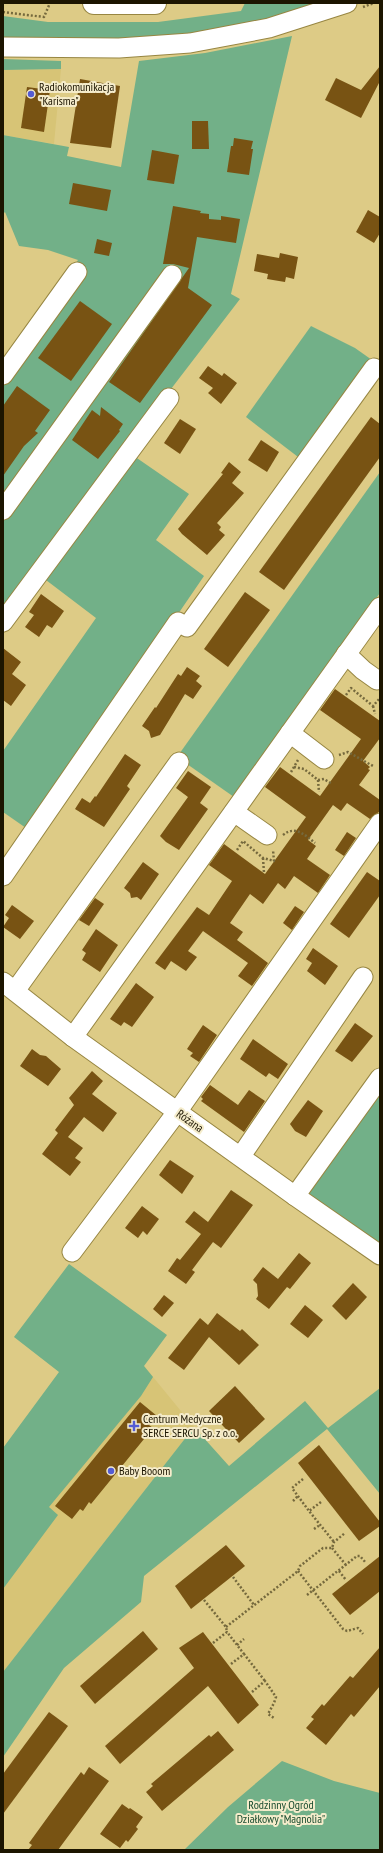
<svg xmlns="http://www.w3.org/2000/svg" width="383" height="1853" font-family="'PT Sans Narrow',sans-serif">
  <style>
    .built { fill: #d7c476 }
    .green { fill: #72b088 }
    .building { fill: #785313 }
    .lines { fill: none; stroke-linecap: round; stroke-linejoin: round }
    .minor-casing { stroke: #978642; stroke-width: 21 }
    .major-casing { stroke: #978642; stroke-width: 24 }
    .path { stroke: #75693d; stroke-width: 2.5; stroke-dasharray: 2 2; stroke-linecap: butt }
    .minor { stroke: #fff; stroke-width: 19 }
    .major { stroke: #fff; stroke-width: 22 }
    .poi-dot { fill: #545cd3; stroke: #f5eccb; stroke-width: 1.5 }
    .labels { text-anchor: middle; stroke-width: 4; stroke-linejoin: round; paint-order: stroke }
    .poi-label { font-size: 12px; fill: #1c1500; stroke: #f5eccb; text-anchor: start }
    .street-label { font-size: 12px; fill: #1c1500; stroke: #f5eccb }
    .park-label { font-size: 12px; fill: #1a4d30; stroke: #f5eccb }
  </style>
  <rect width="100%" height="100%" fill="#ddcb86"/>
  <g class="built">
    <polygon points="61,69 54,144 3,135 3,70"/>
    <polygon points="144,1366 194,1427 3,1672 3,1554"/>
  </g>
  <g class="green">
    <polygon points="245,3 329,3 211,33 123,43 3,40 3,16 48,22 158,22 241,11"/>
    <polygon points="292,36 231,294 240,299 105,475 3,615 3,365 78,260 48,250 19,246 5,212 3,214 3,135 69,147 67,156 121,167 139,61 205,53"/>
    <polygon points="3,59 61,61 61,69 3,70"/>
    <polygon points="311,326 355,348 372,360 302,460 246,417"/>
    <polygon points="131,454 189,494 156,540 204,576 150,655 26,828 3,812 3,751 96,618 42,577"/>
    <polygon points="380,472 380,593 234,797 177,757"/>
    <polygon points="380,1087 380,1248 303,1194"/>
    <polygon points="69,1264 167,1335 144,1366 153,1377 141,1396 49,1507 58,1515 3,1589 3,1448 59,1372 14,1337"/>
    <polygon points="380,1388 380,1494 327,1429 144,1576 141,1602 64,1668 3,1757 3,1672 194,1427 229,1466 305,1401 328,1428"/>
    <polygon points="282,1761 334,1781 380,1793 380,1850 184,1850 228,1807"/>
  </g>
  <g class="building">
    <polygon points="380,66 380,81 361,118 325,100 336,78 361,90"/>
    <polygon points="80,79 120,86 111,148 70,143"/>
    <polygon points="27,87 50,90 44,132 21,128"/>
    <polygon points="192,121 208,121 209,149 192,149"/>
    <polygon points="234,138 253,141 251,149 253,149 249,175 227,172 231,146 233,146"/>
    <polygon points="152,150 179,155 174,184 147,180"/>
    <polygon points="73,183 111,190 107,211 69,204"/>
    <polygon points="173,206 201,211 200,213 209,214 209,219 221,220 221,216 240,219 236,243 197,237 188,288 212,305 140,403 109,382 189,268 173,264 163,264"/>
    <polygon points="368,210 380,217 380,233 374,243 356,232"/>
    <polygon points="97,239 112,243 109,256 94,253"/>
    <polygon points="280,253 298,257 294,279 286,277 285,282 267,279 268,274 254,271 257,254 279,258"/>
    <polygon points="80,301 112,324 71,381 38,358"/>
    <polygon points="208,366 222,376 224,373 237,383 221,404 208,393 213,388 199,378"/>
    <polygon points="17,386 50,410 35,431 38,433 24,446 3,476 3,406"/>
    <polygon points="101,407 123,424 119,430 120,431 98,459 72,440 92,410 100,416"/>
    <polygon points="371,417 380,424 380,457 284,590 259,572"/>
    <polygon points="180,419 196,429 180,454 164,443"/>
    <polygon points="261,440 279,452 267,472 248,460"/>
    <polygon points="229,462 241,472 232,483 244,493 217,523 221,527 219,530 225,535 207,555 182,534 178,529 223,474 221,473"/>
    <polygon points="245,592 270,610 228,667 204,649"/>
    <polygon points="41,594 64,611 52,628 47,625 39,637 25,627 34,615 29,612"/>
    <polygon points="3,648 21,662 12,674 26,685 11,706 3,700"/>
    <polygon points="187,667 200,676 196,681 202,686 193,699 185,694 160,735 151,738 149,731 142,726 155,707 156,708 178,674 181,676"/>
    <polygon points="335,689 380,721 380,738 363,761 370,767 368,769 370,770 359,785 380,800 380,811 370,819 347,803 341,811 333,805 308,840 316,846 307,859 330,875 318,893 294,876 285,889 278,883 263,904 250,894 230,923 243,932 237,940 268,963 252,986 238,976 248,963 203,931 188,951 197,957 186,971 171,961 165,970 155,963 197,907 209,915 232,881 209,865 224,844 265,874 306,817 265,787 280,767 320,796 361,739 320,710"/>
    <polygon points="125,754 141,765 127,786 130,789 104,827 75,809 82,798 90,803 95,796 96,797"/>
    <polygon points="188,771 211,787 200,803 208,809 179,850 166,842 160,836 188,797 176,788"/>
    <polygon points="347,832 356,838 344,856 335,850"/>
    <polygon points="143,862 159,874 141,900 137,897 131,898 130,893 124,888"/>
    <polygon points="367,872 380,881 380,895 349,938 330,924"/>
    <polygon points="95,898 104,904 89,926 79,920"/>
    <polygon points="12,905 34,921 20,939 3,927 9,918 5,915"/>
    <polygon points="295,906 304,912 292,930 283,923"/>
    <polygon points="96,929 118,945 100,972 82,960 86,953 82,950"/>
    <polygon points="313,948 338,966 325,985 307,971 312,963 306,959"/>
    <polygon points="136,983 154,997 132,1027 124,1022 121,1026 110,1019"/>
    <polygon points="355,1023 373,1036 352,1062 335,1051"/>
    <polygon points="203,1025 217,1035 199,1062 190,1056 193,1053 187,1049"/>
    <polygon points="253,1039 288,1064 278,1079 269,1073 266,1077 240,1059"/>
    <polygon points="32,1049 40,1055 46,1056 61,1069 48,1086 20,1066"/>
    <polygon points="92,1071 103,1081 92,1094 117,1113 103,1132 84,1117 68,1137 83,1148 75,1158 81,1162 70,1176 42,1154 58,1133 55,1130 74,1105 69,1098"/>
    <polygon points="210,1085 238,1105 249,1090 265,1101 244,1132 201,1101 203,1099 201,1097"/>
    <polygon points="308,1100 323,1111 306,1137 295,1131 290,1124"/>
    <polygon points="170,1160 194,1176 182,1194 159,1175"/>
    <polygon points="231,1190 253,1205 221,1248 213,1242 192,1270 195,1272 186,1284 168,1271 177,1258 180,1260 201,1234 185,1222 194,1211 208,1222"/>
    <polygon points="142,1206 159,1219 147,1235 143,1231 138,1238 125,1228"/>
    <polygon points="299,1253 311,1263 290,1289 287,1287 269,1309 256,1299 258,1296 257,1284 253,1280 263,1267 278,1279"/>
    <polygon points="353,1283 367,1297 346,1320 332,1306"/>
    <polygon points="164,1295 174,1303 162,1317 153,1309"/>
    <polygon points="305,1305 323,1320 308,1338 290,1324"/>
    <polygon points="217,1313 240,1331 242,1329 259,1345 239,1365 209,1337 184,1370 168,1358 200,1318 208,1325"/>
    <polygon points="235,1386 265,1419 239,1443 209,1411"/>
    <polygon points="140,1402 157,1416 149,1425 153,1428 91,1504 89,1502 83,1511 80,1509 72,1519 55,1506"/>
    <polygon points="319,1445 380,1522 380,1526 359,1541 298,1463"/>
    <polygon points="226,1545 245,1566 191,1609 175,1586"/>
    <polygon points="380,1556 380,1591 350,1615 332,1594"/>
    <polygon points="143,1631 158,1649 95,1704 80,1686"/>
    <polygon points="203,1632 259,1705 238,1724 208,1686 120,1764 105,1746 194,1668 179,1648"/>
    <polygon points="380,1647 380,1686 354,1717 351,1714 326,1745 306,1728 314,1719 311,1717 322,1704 324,1706 350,1676 353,1678"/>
    <polygon points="49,1712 68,1726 3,1814 3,1774"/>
    <polygon points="218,1731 234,1750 162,1811 146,1792 153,1786 151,1784 209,1735 211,1737"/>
    <polygon points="89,1767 109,1781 58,1850 28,1850 32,1845 29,1843 50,1814 81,1772 84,1775"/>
    <polygon points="122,1804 129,1809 130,1808 143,1817 136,1827 138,1829 128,1842 126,1840 120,1848 100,1834"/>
  </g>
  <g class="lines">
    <defs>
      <g id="minor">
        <polyline points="3,47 119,48 190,43 269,28 347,3"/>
        <polyline points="3,375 77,272"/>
        <polyline points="3,510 172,275"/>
        <polyline points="3,622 169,398"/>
        <polyline points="346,654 363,670 377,680"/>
        <polyline points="290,733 324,759"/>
        <polyline points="234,812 267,835"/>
        <polyline points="3,876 178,622 187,627 374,368"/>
        <polyline points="3,982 73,1037 295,1196 380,1255"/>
        <polyline points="15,991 179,762"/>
        <polyline points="73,1037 380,607"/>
        <polyline points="241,1156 363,977"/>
        <polyline points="295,1196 380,1078"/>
        <polyline points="72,1252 177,1112 380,823"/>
      </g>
      <polyline id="major" points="94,3 155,3"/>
    </defs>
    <use href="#minor" class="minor-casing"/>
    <use href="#major" class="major-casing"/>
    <g class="path">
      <polyline points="363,7 374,3"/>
      <polyline points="3,12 44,17 50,3"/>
      <polyline points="346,695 351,688 373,706 380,698"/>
      <polyline points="373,706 375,714"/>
      <polyline points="339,755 348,752 373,766"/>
      <polyline points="294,767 304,769 318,780 319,792"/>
      <polyline points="291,772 298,760"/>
      <polyline points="318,780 324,779 332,784"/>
      <path d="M283,835C295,825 305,835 315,843"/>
      <polyline points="237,850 243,841 263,858 274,861 273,850"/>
      <polyline points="263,858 264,873"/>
      <polyline points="303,1479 292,1488 309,1511"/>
      <polyline points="293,1501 298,1496"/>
      <polyline points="321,1502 309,1511 334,1542"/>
      <polyline points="314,1529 320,1525"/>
      <polyline points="332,1548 346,1565"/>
      <polyline points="298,1571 343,1629 347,1631 358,1628 363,1634"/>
      <polyline points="339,1571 346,1580"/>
      <polyline points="233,1577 254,1605"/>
      <polyline points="307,1595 357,1556 360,1556 366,1563"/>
      <polyline points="204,1600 226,1627 227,1632"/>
      <polyline points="226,1627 298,1571 300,1566 323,1548 332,1548 334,1542 345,1533"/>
      <polyline points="213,1643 227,1632 244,1654"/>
      <polyline points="237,1645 244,1639"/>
      <polyline points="231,1664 244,1654 265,1681"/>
      <polyline points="252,1692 265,1681 276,1697 274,1703 268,1714 274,1718"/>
    </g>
    <use href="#minor" class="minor"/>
    <use href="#major" class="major"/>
  </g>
  <g class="poi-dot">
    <circle cx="31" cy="94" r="4"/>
    <path d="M132 1420h4v4h4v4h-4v4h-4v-4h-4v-4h4z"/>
    <circle cx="111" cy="1471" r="4"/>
  </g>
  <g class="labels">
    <g class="poi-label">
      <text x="39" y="91">Radiokomunikacja<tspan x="39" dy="14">"Karisma"</tspan></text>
      <text x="143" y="1423">Centrum Medyczne<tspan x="143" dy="14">SERCE SERCU Sp. z o.o.</tspan></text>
      <text x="119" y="1475">Baby Booom</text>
    </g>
    <g class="street-label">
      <text transform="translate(190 1121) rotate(35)" y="4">Różana</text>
    </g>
    <g class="park-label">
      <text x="281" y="1809">Rodzinny Ogród<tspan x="281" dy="14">Działkowy "Magnolia"</tspan></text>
    </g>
  </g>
  <rect width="383" height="1853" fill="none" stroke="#1c1500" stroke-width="8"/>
</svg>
